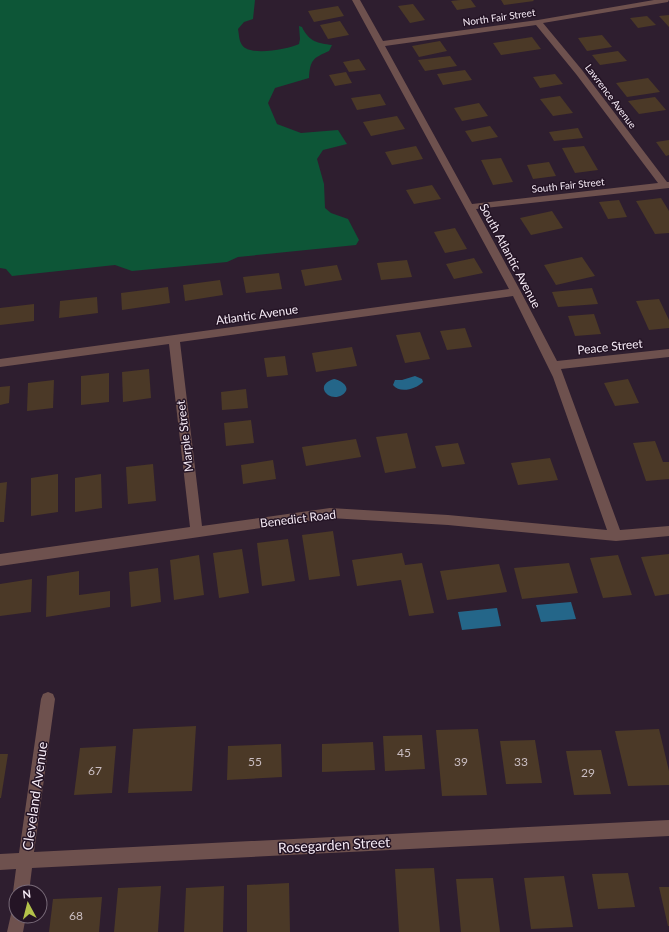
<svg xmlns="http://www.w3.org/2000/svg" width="669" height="932" font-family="Lato,sans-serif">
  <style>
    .forest { fill: #0d5637 }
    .water { fill: #246689 }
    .building { fill: #4b3927 }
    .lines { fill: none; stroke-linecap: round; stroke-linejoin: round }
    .minor { fill: #6e514e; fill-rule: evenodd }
    .labels { text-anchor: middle; stroke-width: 3; stroke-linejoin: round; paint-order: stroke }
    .far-street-label { font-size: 10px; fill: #f5eaf5; stroke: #241425 }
    .street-label { font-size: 12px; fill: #f5eaf5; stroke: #241425 }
    .near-number-label { font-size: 12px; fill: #cabec2 }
    .near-street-label { font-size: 14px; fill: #f5eaf5; stroke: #241425 }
  </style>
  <rect width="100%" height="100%" fill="#2e1e2f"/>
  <path class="forest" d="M0,0H255L253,19L244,22L238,29C239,34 239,41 242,45C250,57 288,49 299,44L300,39L299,26L302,27C309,42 318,43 332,45L329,51C313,58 310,60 309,78L275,88L268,103L277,124L301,133L338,130L347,144L323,150L317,159L324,184L325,208L331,213L348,219L359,240L356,245L238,257L227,262L132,271L115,265L12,276L6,269L0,268Z"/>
  <g class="water">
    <path d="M415,376L422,379L423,382C416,389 400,394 393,385L395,380H402Z"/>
    <path d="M334,379C341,380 353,388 342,395C329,403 313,385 334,379Z"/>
    <polygon points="571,602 576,619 541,622 536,605"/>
    <polygon points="497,608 501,626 462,630 458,612"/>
  </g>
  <g class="building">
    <polygon points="460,0 471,0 476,7 457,10 451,1"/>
    <polygon points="501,0 533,0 534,1 504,5"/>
    <polygon points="413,4 425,20 410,23 398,6"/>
    <polygon points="338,6 344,16 314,22 308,11"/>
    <polygon points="669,15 669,27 659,16"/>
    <polygon points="647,16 656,25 638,28 630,18"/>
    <polygon points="340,21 349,35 328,39 320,25"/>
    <polygon points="602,35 612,47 587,51 578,38"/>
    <polygon points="532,37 541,49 501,55 493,43"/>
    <polygon points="440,41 447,51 419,57 412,46"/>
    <polygon points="618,51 627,61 600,65 592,55"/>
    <polygon points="450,56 457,66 425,71 418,60"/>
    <polygon points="359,59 366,70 349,72 343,62"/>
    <polygon points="465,70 472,80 443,85 437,74"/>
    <polygon points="346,72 352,83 335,86 329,75"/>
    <polygon points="555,74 563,84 540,88 533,77"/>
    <polygon points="648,78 660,92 627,97 616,83"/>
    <polygon points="380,94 386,105 357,110 351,98"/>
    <polygon points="560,96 573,113 553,116 540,99"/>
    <polygon points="655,97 666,110 639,114 628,101"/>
    <polygon points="479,103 488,116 462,121 454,108"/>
    <polygon points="397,116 405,129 371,136 363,122"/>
    <polygon points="490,126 498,137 472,142 465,131"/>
    <polygon points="578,128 583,138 554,141 549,132"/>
    <polygon points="669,140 669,155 666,156 656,142"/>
    <polygon points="416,146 423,159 392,165 385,152"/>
    <polygon points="584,146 598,170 575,173 562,148"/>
    <polygon points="501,158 513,182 493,185 481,160"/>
    <polygon points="549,162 556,176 533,179 527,165"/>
    <polygon points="432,185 441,199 414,204 406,190"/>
    <polygon points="661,198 669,211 669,233 655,234 636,201"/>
    <polygon points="619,200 627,217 608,219 599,202"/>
    <polygon points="552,211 563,228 531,235 520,218"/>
    <polygon points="455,228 467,249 445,253 434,232"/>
    <polygon points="582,257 595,276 556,285 544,265"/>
    <polygon points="474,258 483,273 454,279 446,264"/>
    <polygon points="407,260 412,277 381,280 377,263"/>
    <polygon points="337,265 342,280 305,286 301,270"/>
    <polygon points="279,273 282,289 246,293 243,277"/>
    <polygon points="220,280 223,295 185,301 183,285"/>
    <polygon points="168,287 170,303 122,310 121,293"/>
    <polygon points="592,288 598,304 558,307 552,292"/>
    <polygon points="97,297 98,313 59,318 60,301"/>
    <polygon points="659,299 669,320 669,328 649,330 636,301"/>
    <polygon points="34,304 34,321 0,325 0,308"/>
    <polygon points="594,314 601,334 575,336 568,316"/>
    <polygon points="465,328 472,347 447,350 440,331"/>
    <polygon points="420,332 430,359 405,363 396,335"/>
    <polygon points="352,347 357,366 316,372 312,353"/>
    <polygon points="285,356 288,375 267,377 264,358"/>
    <polygon points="149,369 151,398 123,402 122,372"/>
    <polygon points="109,373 109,402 81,405 81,376"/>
    <polygon points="628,379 639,403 615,406 604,383"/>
    <polygon points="54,380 53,408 27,411 28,383"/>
    <polygon points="10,386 9,403 0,405 0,387"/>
    <polygon points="246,389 248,408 222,410 221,392"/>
    <polygon points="251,420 254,443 226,446 224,423"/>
    <polygon points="407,433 416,468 385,473 376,437"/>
    <polygon points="356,439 361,457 306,466 302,447"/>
    <polygon points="655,441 663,462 669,462 669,479 646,481 633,443"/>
    <polygon points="458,443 465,464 442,467 435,446"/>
    <polygon points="550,458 558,480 518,485 511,463"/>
    <polygon points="273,460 276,479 243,484 241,465"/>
    <polygon points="153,464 156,501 128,504 126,467"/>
    <polygon points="58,474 58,512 31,516 31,478"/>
    <polygon points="101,474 102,508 75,512 75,478"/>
    <polygon points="7,482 4,522 0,522 0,483"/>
    <polygon points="333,531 340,576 309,580 302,535"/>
    <polygon points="288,539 295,581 262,586 257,543"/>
    <polygon points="242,549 249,593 219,598 213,553"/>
    <polygon points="402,553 405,565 422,563 434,613 409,616 401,580 357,586 352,560"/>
    <polygon points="669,554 669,594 655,596 641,557"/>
    <polygon points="199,555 204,595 174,600 170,560"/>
    <polygon points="618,555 632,595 603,598 590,558"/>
    <polygon points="569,563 578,593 522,599 514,568"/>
    <polygon points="499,564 507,592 447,600 440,571"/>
    <polygon points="158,568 161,602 131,607 129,572"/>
    <polygon points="79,571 79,595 110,591 110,607 46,617 47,576"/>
    <polygon points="32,579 31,612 0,616 0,584"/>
    <polygon points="196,726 192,791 128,793 133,729"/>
    <polygon points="478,729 487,795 442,796 436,730"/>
    <polygon points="659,729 669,771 669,785 628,786 615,731"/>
    <polygon points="422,735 425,769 385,771 383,736"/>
    <polygon points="535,740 542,783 506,784 500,741"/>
    <polygon points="373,742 375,770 322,772 322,744"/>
    <polygon points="281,744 282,777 227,780 228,746"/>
    <polygon points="116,746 112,793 74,795 80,748"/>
    <polygon points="601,750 611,794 574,795 566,751"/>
    <polygon points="0,754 8,754 1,798 0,798"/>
    <polygon points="434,868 440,932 399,932 395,869"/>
    <polygon points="628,873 635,907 598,909 592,874"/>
    <polygon points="564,876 573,927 531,929 524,878"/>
    <polygon points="493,878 500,932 461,932 456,879"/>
    <polygon points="289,883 290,932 247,932 247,885"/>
    <polygon points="161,886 158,932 114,932 118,888"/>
    <polygon points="224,886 223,932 184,932 186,888"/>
    <polygon points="659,887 669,887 669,926 668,926"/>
    <polygon points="102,897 99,932 49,932 53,899"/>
  </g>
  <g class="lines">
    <g class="minor">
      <path d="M352,0H360L383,41L538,20L654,0H669L668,2L543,23L582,70L667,182H669V188L476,209L521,292L557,361L669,349V357L561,369L620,530L669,526V536L616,541L448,525L330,518L0,566V554L190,527L169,344L0,367V359L509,289ZM536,25L576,74L658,183L472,204L385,46ZM513,296L553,377L607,530L448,515L330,508L202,526L180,342Z"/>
      <polygon points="48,692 53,694 55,699 34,852 669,820 669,836 32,868 29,892 16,892 16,898 13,892 16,869 0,870 0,854 19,853 41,699 43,694"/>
      <polygon points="16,909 16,916 26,916 23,932 7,932 12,910"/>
    </g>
  </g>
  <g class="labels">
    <g class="far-street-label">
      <text transform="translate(499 17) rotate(-8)" y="4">North Fair Street</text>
      <text transform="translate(611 96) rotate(53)" y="4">Lawrence Avenue</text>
      <text transform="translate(568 185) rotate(-6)" y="4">South Fair Street</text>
    </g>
    <g class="street-label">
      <text transform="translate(510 256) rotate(62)" y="4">South Atlantic Avenue</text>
      <text transform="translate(257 315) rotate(-8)" y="4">Atlantic Avenue</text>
      <text transform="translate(610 347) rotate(-6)" y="4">Peace Street</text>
      <text transform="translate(185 436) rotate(-97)" y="4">Marple Street</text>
      <text transform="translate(298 519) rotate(-7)" y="4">Benedict Road</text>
    </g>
    <g class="near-number-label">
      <text x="404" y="757">45</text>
      <text x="255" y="766">55</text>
      <text x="461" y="766">39</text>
      <text x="521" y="766">33</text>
      <text x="95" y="775">67</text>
      <text x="588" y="777">29</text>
      <text x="76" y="920">68</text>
    </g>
    <g class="near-street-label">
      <text transform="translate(35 796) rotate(-82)" y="5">Cleveland Avenue</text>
      <text transform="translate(334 845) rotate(-3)" y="5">Rosegarden Street</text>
    </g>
  </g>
  <g transform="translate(28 904) rotate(353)"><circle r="19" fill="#241425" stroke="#786a78"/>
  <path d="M0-3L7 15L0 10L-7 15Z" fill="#b4c24a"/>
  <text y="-6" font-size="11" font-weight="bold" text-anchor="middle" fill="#f5eaf5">N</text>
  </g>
</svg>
